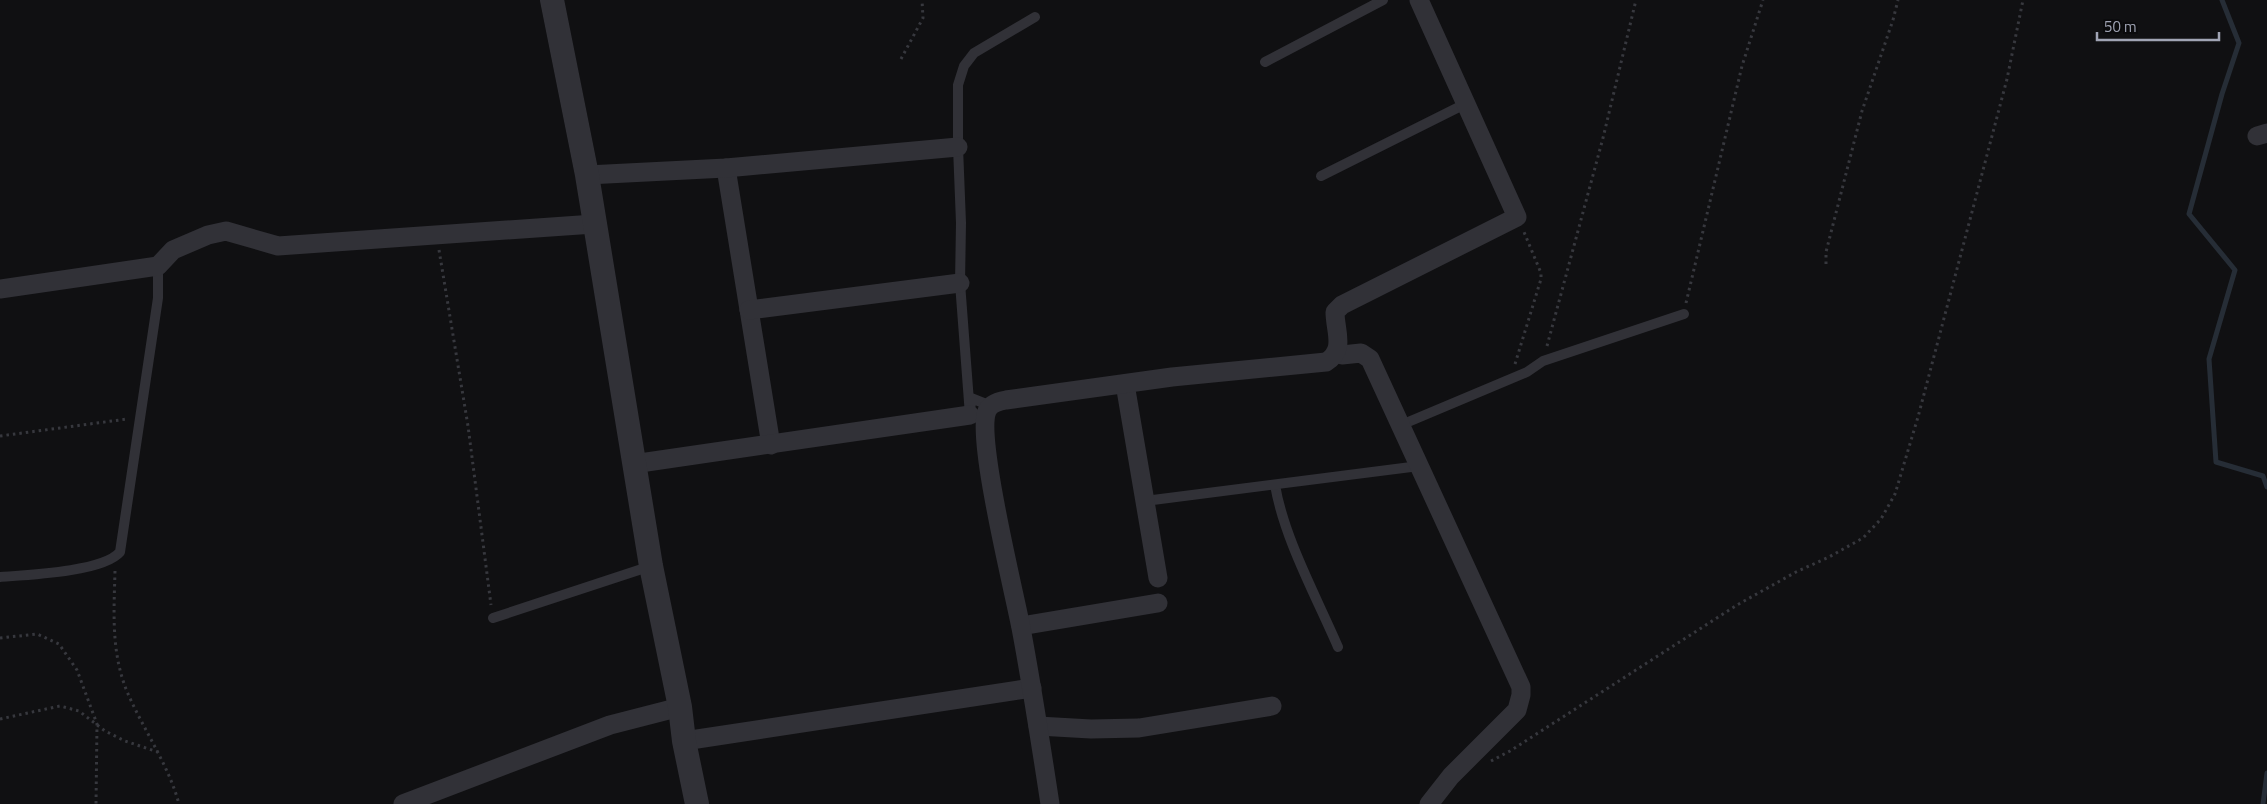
<svg xmlns="http://www.w3.org/2000/svg" width="2267" height="804" font-family="'Titillium Web',sans-serif">
  <style>
    .lines { fill: none; stroke-linecap: round; stroke-linejoin: round }
    .stream { stroke: #262d36; stroke-width: 5 }
    .path { stroke: #37383e; stroke-width: 3; stroke-dasharray: 2.5 4; stroke-linecap: butt }
    .service { stroke: #313137; stroke-width: 10 }
    .minor { stroke: #313137; stroke-width: 19 }
    .tertiary { stroke: #313137; stroke-width: 24 }
  </style>
  <rect width="100%" height="100%" fill="#101012"/>
  <g class="lines">
    <g class="stream">
      <polyline points="2222,0 2239,43 2222,94 2189,214 2235,270 2209,359 2216,462 2263,476 2267,487"/>
      <polyline points="2263,804 2267,773"/>
    </g>
    <g class="path">
      <polyline points="901,59 923,18 922,0"/>
      <polyline points="439,250 468,426 491,605"/>
      <polyline points="1826,264 1826,252 1862,111 1893,20 1898,0"/>
      <polyline points="1686,303 1742,66 1763,0"/>
      <polyline points="1547,346 1603,138 1636,0"/>
      <polyline points="1515,364 1541,279 1541,273 1524,232"/>
      <polyline points="0,436 127,419"/>
      <path d="M115,571C114,611 111,650 126,689C142,728 168,763 179,804"/>
      <polyline points="0,638 37,634 59,644 77,670 97,724 96,804"/>
      <polyline points="0,719 60,706 79,711 105,731 125,741 158,752"/>
      <polyline points="1491,761 1510,751 1737,605 1796,572 1829,557 1863,538 1881,519 1895,494 1918,417 2007,79 2023,0"/>
    </g>
    <g class="service">
      <polyline points="1265,62 1383,0"/>
      <polyline points="1321,176 1465,104"/>
      <polyline points="991,406 971,398 970,415 960,283 961,223 958,147 958,85 964,66 974,53 1035,17"/>
      <polyline points="1401,425 1527,372 1543,361 1684,314"/>
      <path d="M1275,485C1284,538 1316,596 1338,647"/>
      <polyline points="1145,501 1419,466"/>
      <path d="M0,577C27,575 103,572 120,552L158,298V266"/>
      <polyline points="493,618 651,566"/>
    </g>
    <g class="minor">
      <polyline points="2257,136 2267,133"/>
      <polyline points="726,168 771,445"/>
      <polyline points="587,175 726,168 958,147"/>
      <polyline points="0,289 158,266 173,250 208,235 226,231 278,246 594,224"/>
      <polyline points="749,310 960,283"/>
      <polyline points="1336,353 1342,355 1361,353 1370,359 1521,687 1521,695 1517,710 1451,776 1429,804"/>
      <polyline points="1125,384 1158,578"/>
      <polyline points="633,464 970,415"/>
      <polyline points="1021,626 1158,603"/>
      <polyline points="1038,726 1091,729 1139,728 1272,706"/>
      <polyline points="684,741 1032,688"/>
      <polyline points="403,804 610,725 680,707"/>
      <path d="M1050,804C1041,745 1032,686 1021,628C1014,591 976,438 987,411C990,404 1000,401 1006,400L1172,377L1326,362C1346,350 1335,331 1335,312L1342,305L1517,217L1419,0"/>
    </g>
    <polyline class="tertiary" points="552,0 587,175 651,566 680,707 684,741 697,804"/>
  </g>
  <path d="M2097 32v8h122v-8" fill="none" stroke="#a0a4b4" stroke-width="2.5"/>
  <text x="2104" y="32" font-size="15" fill="#a0a4b4" stroke="#0b0b0d" stroke-width="4" paint-order="stroke">50 m</text>
</svg>
